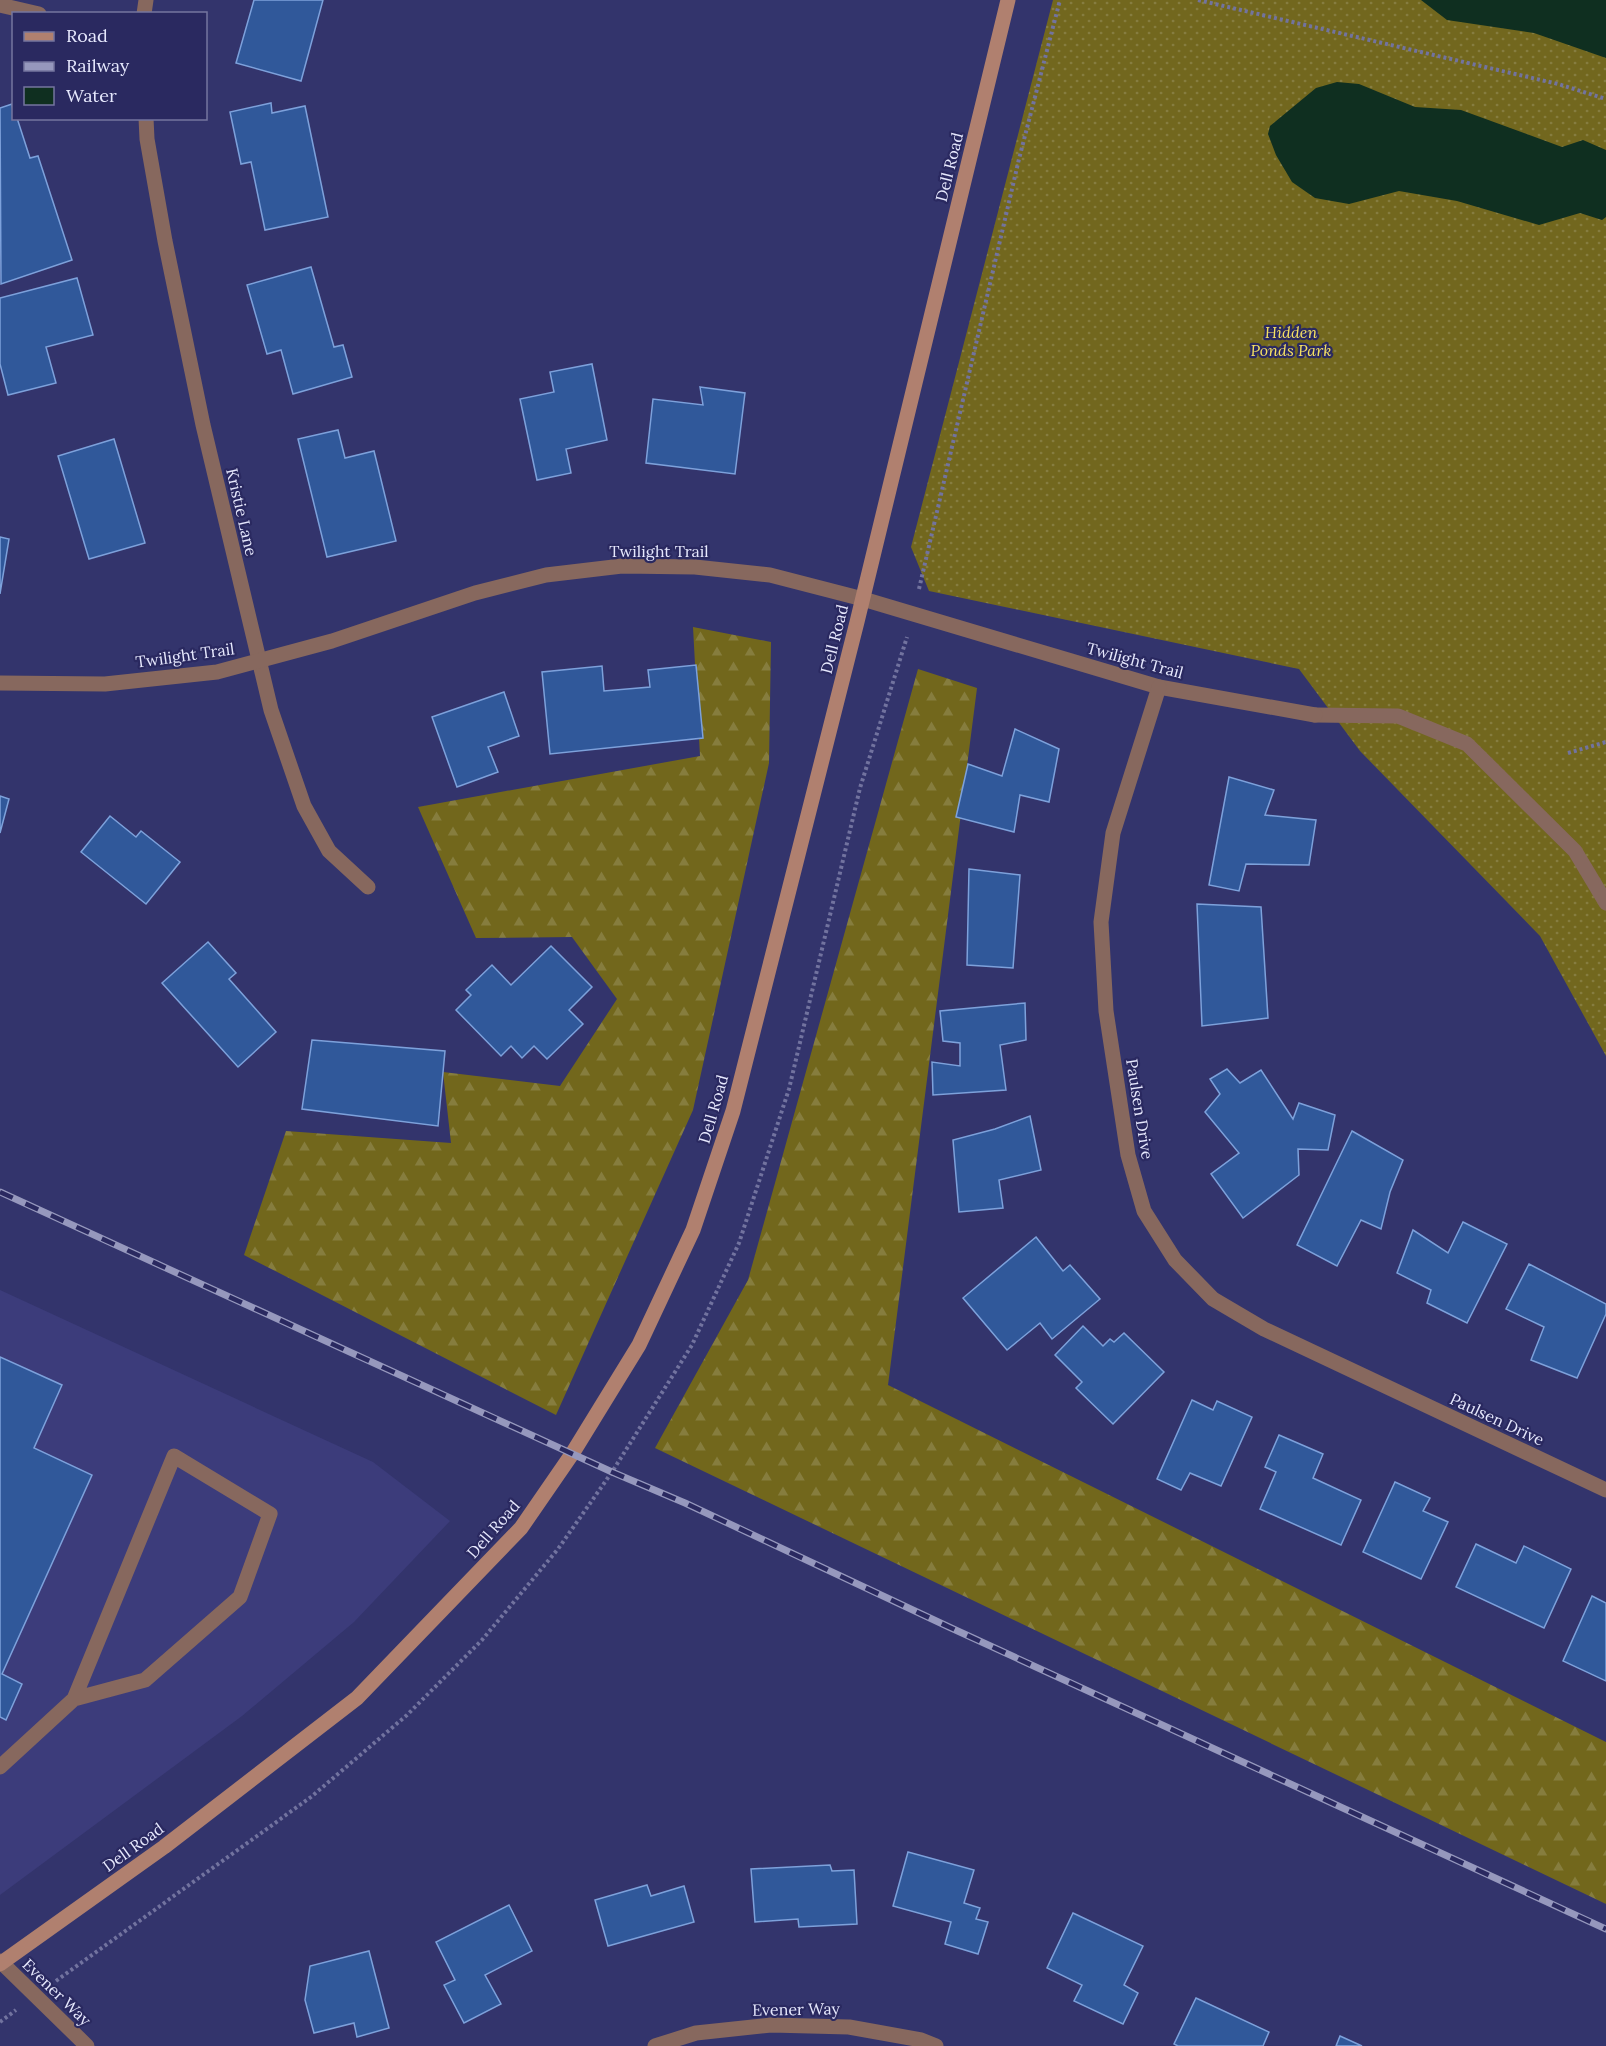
<svg xmlns="http://www.w3.org/2000/svg" width="1606" height="2046" font-family="Lora,serif">
  <style>
    .built { fill: #3c3c7b }
    .grass { fill: url(#grass-dots) }
    .forest { fill: url(#forest-firs) }
    .water { fill: #0f2f20 }
    .building { fill: #30589a; stroke: #7da1db; stroke-width: 1.5 }
    .lines { fill: none; stroke-linecap: round; stroke-linejoin: round }
    .path { stroke: #72739f; stroke-width: 4; stroke-dasharray: 3 3; stroke-linecap: butt }
    .lane { stroke: #87685e; stroke-width: 15 }
    .street { stroke: #87685e; stroke-width: 15 }
    .secondary { stroke: #b0806f; stroke-width: 15 }
    .rail-casing { stroke: #9698bd; stroke-width: 7 }
    .rail { stroke: #2a2960; stroke-width: 4.5; stroke-dasharray: 14; stroke-linecap: butt }
    .labels { text-anchor: middle; stroke-width: 4.5; stroke-linejoin: round; paint-order: stroke }
    .street-label { font-size: 16px; fill: #e6e8fd; stroke: #2a2960 }
    .park-label { font-size: 16px; font-style: italic; fill: #f6e163; stroke: #2a2960 }
  </style>
  <defs>
    <pattern id="grass-dots" width="8" height="8" patternUnits="userSpaceOnUse" patternTransform="scale(1.5)"><rect width="8" height="8" fill="#72671e"/><path d="M2 2h.1M6 6h.1" fill="none" stroke="#867d40" stroke-width="1.8" stroke-linecap="round"/></pattern>
    <pattern id="forest-firs" width="22" height="20" patternUnits="userSpaceOnUse" patternTransform="scale(1.5)"><rect width="22" height="20" fill="#72671c"/><path d="M5 1l3.5 6h-7zM16 11l3.5 6h-7z" fill="#867d3e"/></pattern>
  </defs>
  <rect width="100%" height="100%" fill="#33346c"/>
  <polygon class="built" points="0,1290 373,1462 450,1521 354,1622 242,1716 0,1895"/>
  <polygon class="grass" points="1053,0 1606,0 1606,1056 1540,936 1360,751 1299,669 929,591 911,547"/>
  <g class="forest">
    <polygon points="693,627 771,642 769,763 693,1110 556,1415 244,1255 286,1131 451,1143 443,1072 560,1086 617,999 572,937 476,938 418,807 700,756"/>
    <polygon points="918,669 977,688 888,1385 1606,1742 1606,1904 655,1448 748,1280"/>
  </g>
  <g class="water">
    <polygon points="1421,0 1606,0 1606,58 1534,33 1447,20"/>
    <polygon points="1337,82 1359,84 1415,107 1461,110 1562,147 1583,140 1606,150 1606,217 1602,220 1580,213 1539,225 1457,201 1399,191 1349,204 1315,198 1292,182 1276,155 1268,134 1270,126 1316,88"/>
  </g>
  <g class="building">
    <polygon points="254,0 323,0 301,81 236,63"/>
    <polygon points="271,103 272,113 305,106 328,217 265,230 251,162 241,164 230,112"/>
    <polygon points="12,104 14,118 17,118 30,158 38,156 72,260 1,284 0,108"/>
    <polygon points="311,267 334,347 343,345 352,377 293,394 281,350 267,354 247,285"/>
    <polygon points="77,278 93,335 46,347 56,383 8,395 0,364 0,298"/>
    <polygon points="592,364 607,440 566,449 571,473 537,480 520,399 554,392 550,372"/>
    <polygon points="700,387 745,393 735,474 646,463 653,399 703,405"/>
    <polygon points="338,430 345,458 374,451 396,541 327,557 298,439"/>
    <polygon points="114,439 145,543 89,559 58,456"/>
    <polygon points="0,537 9,539 0,594"/>
    <polygon points="696,665 703,738 550,754 542,672 602,666 604,691 650,687 648,670"/>
    <polygon points="504,692 519,736 488,747 498,772 457,787 432,717"/>
    <polygon points="1015,729 1059,749 1049,802 1020,795 1014,832 956,817 968,764 1002,776"/>
    <polygon points="1229,777 1274,790 1265,815 1316,820 1309,865 1246,864 1239,891 1209,885"/>
    <polygon points="0,796 9,799 0,833"/>
    <polygon points="110,816 136,837 141,831 180,862 146,904 81,852"/>
    <polygon points="969,869 1020,875 1013,968 967,965"/>
    <polygon points="1197,904 1261,907 1268,1018 1202,1026"/>
    <polygon points="208,942 236,973 229,979 276,1032 238,1067 162,983"/>
    <polygon points="551,946 592,987 569,1010 583,1024 547,1059 534,1046 522,1058 511,1046 501,1056 456,1010 471,995 466,990 492,965 511,985"/>
    <polygon points="1025,1003 1026,1040 1000,1045 1006,1090 933,1095 932,1062 960,1066 960,1043 943,1041 940,1011"/>
    <polygon points="312,1040 445,1051 438,1126 302,1109"/>
    <polygon points="1227,1069 1240,1083 1261,1070 1293,1119 1299,1103 1335,1115 1328,1150 1298,1149 1299,1175 1243,1218 1211,1174 1239,1153 1205,1112 1220,1094 1210,1079"/>
    <polygon points="1030,1116 1041,1170 999,1180 1003,1208 959,1212 953,1140 995,1129"/>
    <polygon points="1352,1131 1403,1160 1390,1192 1381,1229 1361,1220 1337,1266 1297,1245"/>
    <polygon points="1463,1222 1507,1244 1467,1323 1427,1303 1431,1290 1397,1273 1413,1230 1448,1253"/>
    <polygon points="1036,1237 1063,1271 1070,1265 1100,1299 1052,1339 1040,1323 1007,1350 963,1298"/>
    <polygon points="1529,1264 1606,1304 1606,1314 1577,1378 1531,1360 1544,1327 1506,1309"/>
    <polygon points="1083,1326 1103,1346 1110,1339 1114,1342 1124,1333 1164,1372 1113,1424 1076,1388 1082,1382 1055,1355"/>
    <polygon points="0,1357 62,1385 34,1448 92,1475 2,1674 22,1684 6,1720 0,1717"/>
    <polygon points="1192,1400 1213,1410 1217,1401 1252,1417 1221,1486 1190,1473 1181,1490 1157,1479"/>
    <polygon points="1279,1435 1323,1454 1313,1478 1361,1500 1341,1545 1260,1509 1276,1472 1265,1467"/>
    <polygon points="1395,1482 1430,1498 1423,1511 1448,1522 1421,1579 1363,1552"/>
    <polygon points="1476,1544 1516,1563 1524,1546 1571,1569 1544,1628 1456,1587"/>
    <polygon points="1592,1596 1606,1603 1606,1681 1563,1661"/>
    <polygon points="908,1852 974,1870 964,1903 980,1908 976,1919 988,1922 978,1954 945,1944 951,1922 893,1906"/>
    <polygon points="830,1865 832,1871 854,1870 857,1924 799,1927 798,1919 755,1922 751,1869"/>
    <polygon points="647,1885 651,1896 684,1886 694,1922 608,1946 595,1900"/>
    <polygon points="509,1905 532,1951 485,1975 501,2004 464,2023 444,1985 455,1980 436,1942"/>
    <polygon points="1073,1913 1143,1946 1124,1985 1138,1993 1123,2024 1074,2001 1082,1985 1047,1968"/>
    <polygon points="369,1951 389,2028 357,2037 354,2023 314,2033 305,2000 310,1966"/>
    <polygon points="1196,1998 1269,2032 1263,2046 1178,2046 1174,2044"/>
    <polygon points="1340,2036 1362,2046 1336,2046"/>
  </g>
  <g class="lines">
    <g class="path">
      <polyline points="1198,0 1558,84 1606,99"/>
      <polyline points="919,589 1019,159 1060,0"/>
      <polyline points="1568,753 1606,742"/>
      <polyline points="56,1981 311,1797 407,1715 482,1640 558,1549 612,1472 692,1345 739,1243 789,1089 860,788 907,637"/>
      <polyline points="0,2022 16,2010"/>
    </g>
    <g class="lane">
      <polyline points="1315,715 1398,716 1467,744 1575,851 1606,903"/>
      <polyline points="0,1767 74,1699 174,1456 270,1514 240,1597 145,1680 74,1699"/>
    </g>
    <g class="street">
      <polyline points="0,5 39,14"/>
      <polyline points="144,14 146,0"/>
      <polyline points="146,118 147,139 165,241 203,425 271,710 304,806 329,851 368,887"/>
      <polyline points="0,683 105,684 217,672 332,641 475,593 546,575 622,566 695,567 770,575 863,599 1159,687 1315,715"/>
      <polyline points="1159,687 1113,833 1101,922 1106,1011 1128,1155 1144,1211 1175,1260 1213,1299 1264,1329 1606,1490"/>
      <polyline points="0,1961 87,2046"/>
      <polyline points="655,2046 696,2033 771,2025 849,2027 921,2040 936,2046"/>
    </g>
    <polyline class="secondary" points="0,1964 164,1847 357,1698 521,1528 572,1454 639,1345 693,1230 733,1111 857,622 1008,0"/>
    <defs>
      <polyline id="rail" points="0,1192 612,1472 685,1503 949,1627 1606,1929"/>
    </defs>
    <use href="#rail" class="rail-casing"/>
    <use href="#rail" class="rail"/>
  </g>
  <g class="labels">
    <g class="street-label">
      <text transform="translate(949 167) rotate(-76)" y="6">Dell Road</text>
      <text transform="translate(242 512) rotate(77)" y="6">Kristie Lane</text>
      <text x="659" y="557">Twilight Trail</text>
      <text transform="translate(834 639) rotate(-76)" y="6">Dell Road</text>
      <text transform="translate(185 655) rotate(-8)" y="6">Twilight Trail</text>
      <text transform="translate(1135 660) rotate(15)" y="6">Twilight Trail</text>
      <text transform="translate(713 1109) rotate(-74)" y="6">Dell Road</text>
      <text transform="translate(1140 1109) rotate(81)" y="6">Paulsen Drive</text>
      <text transform="translate(1497 1419) rotate(25)" y="6">Paulsen Drive</text>
      <text transform="translate(493 1529) rotate(-49)" y="6">Dell Road</text>
      <text transform="translate(133 1847) rotate(-36)" y="6">Dell Road</text>
      <text transform="translate(57 1992) rotate(44)" y="6">Evener Way</text>
      <text transform="translate(796 2009) rotate(-1)" y="6">Evener Way</text>
    </g>
    <g class="park-label">
      <text x="1291" y="338">Hidden<tspan x="1291" dy="18">Ponds Park</tspan></text>
    </g>
  </g>
  <rect x="12" y="12" width="195" height="108" fill="#2a2960" stroke="#75759f" stroke-width="1.5"/>
  <rect x="24" y="32" width="30" height="9" fill="#b0806f" stroke="#75759f" stroke-width="1.5"/>
  <text x="66" y="42" font-size="18" fill="#e6e8fd">Road</text>
  <rect x="24" y="62" width="30" height="9" fill="#9698bd" stroke="#75759f" stroke-width="1.5"/>
  <text x="66" y="72" font-size="18" fill="#e6e8fd">Railway</text>
  <rect x="24" y="87" width="30" height="18" fill="#0f2f20" stroke="#75759f" stroke-width="1.5"/>
  <text x="66" y="102" font-size="18" fill="#e6e8fd">Water</text>
</svg>
